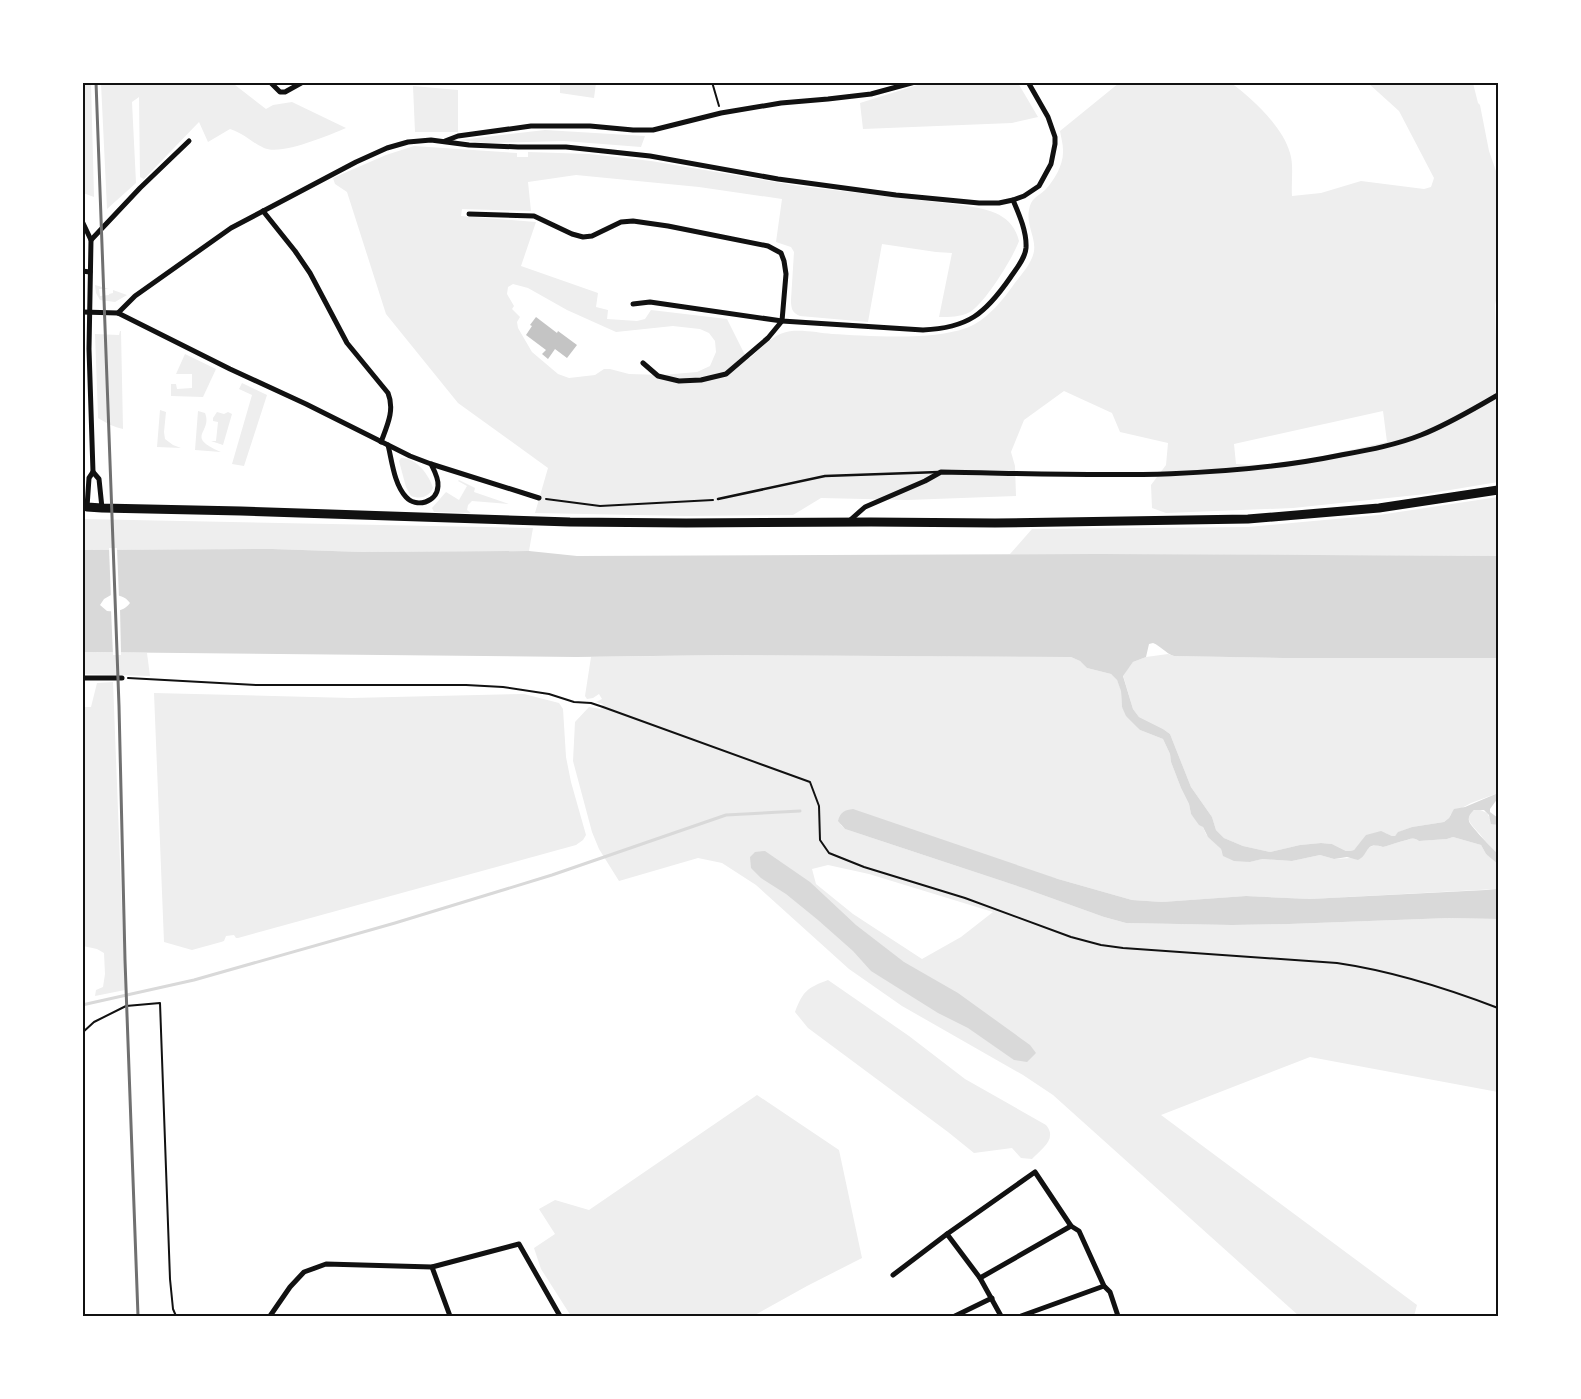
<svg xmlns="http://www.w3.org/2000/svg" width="1581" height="1399" font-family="'PT Sans',sans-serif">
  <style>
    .green { fill: #eee; fill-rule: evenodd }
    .water { fill: #d9d9d9; fill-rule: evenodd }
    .pier { fill: #fff }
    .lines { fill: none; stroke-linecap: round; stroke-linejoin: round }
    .stream { stroke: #d9d9d9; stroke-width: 3 }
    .building { fill: #c4c4c4 }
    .path { stroke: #111; stroke-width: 2 }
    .service { stroke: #111; stroke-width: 2.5 }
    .minor { stroke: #111; stroke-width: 5 }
    .primary { stroke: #111; stroke-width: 9 }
    .rail { stroke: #707070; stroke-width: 3 }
    .neatline { fill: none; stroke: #111; stroke-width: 2 }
  </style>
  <rect width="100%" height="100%" fill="#fff"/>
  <g class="green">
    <polygon points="83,82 91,83 94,197 83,193"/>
    <path d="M214,82L235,85L266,109L273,105L292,102L346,128C329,135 281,156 264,148C251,142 245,134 230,129L208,142L199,122L144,179L140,177L139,97L132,102L136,183L107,209L101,83Z"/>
    <polygon points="560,83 596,83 594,98 560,93"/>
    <polygon points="924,83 1018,83 1038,117 1012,123 863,129 860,103"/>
    <path d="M1119,83H1231C1252,98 1283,127 1290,153C1294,166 1291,182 1292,196L1321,193L1361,181L1424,189L1431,187L1434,178L1399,111L1368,83H1473L1478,103L1480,105L1489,151L1497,174H1498V290L1495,305L1496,339L1498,343V482L1426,494L1293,508L1166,513L1152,508L1151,485L1166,465L1168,443L1120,432L1112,413L1064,391L1024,420L1011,452L1015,466L1016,496L907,500L821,498L793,515L686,516L535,513L548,468L458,403L386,314L347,192L335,184L333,178L386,155L414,146L517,153V157H528V152L589,154L651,161L799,186L961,205C986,209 1012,212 1019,241C1013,258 985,303 970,312C960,317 950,317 939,317L952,253L936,252L882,244L868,322L800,316C792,313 791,308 791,300L794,252L791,247L776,242L782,199L699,187L576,175L528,182L531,211L462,209L461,216L536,222L521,266L598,293L596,307L608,310L607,319L637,321L645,319L651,310L727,319L744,353L750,358C760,349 771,337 783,333C796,328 819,333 832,334C869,336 943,342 975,324C990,315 1002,301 1012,287C1019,277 1032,264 1034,251C1036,238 1026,225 1029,210C1031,198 1037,197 1045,190C1054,181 1064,164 1063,150C1063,144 1061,137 1060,131ZM513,284L528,288L567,310L616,332L673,326L700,329L709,333L715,341L716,352L710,366L697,372L662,375L629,374L610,369H604L595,375L569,378L558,374L532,352L518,328L517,322L520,317L512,309L514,306L507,294L508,287ZM1383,411L1387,442C1338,452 1286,468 1236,464L1234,444Z"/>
    <polygon points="413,86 458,90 458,132 415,132"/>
    <polygon points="545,130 645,136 641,147 564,141 487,143 460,140"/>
    <polygon points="95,285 109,289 99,289 100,296 109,295 109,294 113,293 113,290 127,295 115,302 100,300 96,293"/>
    <path d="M120,331H121L123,429C114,427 106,423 98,418V415L95,334L119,335Z"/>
    <polygon points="185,354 216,369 203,397 171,396 171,384 176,384 177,389 192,388 192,374 176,374"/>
    <polygon points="242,383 267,395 244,466 232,464 252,395 239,389"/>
    <polygon points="160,410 166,412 164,432 165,439 173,445 181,448 157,447"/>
    <path d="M198,411L205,413C213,433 184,436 221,452L195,450Z"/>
    <polygon points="217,412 224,414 228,412 232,414 223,445 211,441 216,441 218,422 213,421 213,418"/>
    <path d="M401,458C416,457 429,475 433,488C428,498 420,499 411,496L406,487L399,461Z"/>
    <polygon points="459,480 475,488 474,492 509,504 472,501 468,505 467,510 471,513 434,512 432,508 446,492 459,500 467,486 458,481"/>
    <polygon points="1498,497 1498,556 1010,554 1032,529 1248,527 1379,515"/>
    <polygon points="83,519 533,528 529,551 362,552 272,549 83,550"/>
    <polygon points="83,652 147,653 150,676 83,674"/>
    <polygon points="1168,654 1174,656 1284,658 1498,658 1498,793 1471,803 1451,814 1449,818 1444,822 1412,827 1399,832 1395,836 1392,836 1385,833 1367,835 1354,850 1350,851 1346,851 1332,844 1321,843 1300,845 1270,852 1243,846 1224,838 1216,830 1212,817 1191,787 1170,734 1163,729 1139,717 1133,709 1123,675 1133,662 1146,657"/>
    <path d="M726,655L1071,657L1080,661L1087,668L1111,674L1117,680L1121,690L1122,707L1140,730L1163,739L1170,754L1171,762L1181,788L1189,804L1191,814L1203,827L1206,834L1221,849L1222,853L1250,862L1261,859L1292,861L1320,855L1334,859L1351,858L1370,847L1376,845L1383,847C1391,845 1395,843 1403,841C1411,840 1412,836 1419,841L1447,839L1453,837L1481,845L1486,854L1497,861L1498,864V885L1496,889L1310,899L1246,896L1162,902L1132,900L1058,879L840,824L845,829L1026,889L1104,917L1126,923L1232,925L1289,924L1449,918L1498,919V1092L1310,1057L1161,1115L1417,1305L1414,1316H1299L1053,1095L1023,1075L902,1006L849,969L756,885L722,863L698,858L619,881L599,849L592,832L573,761L575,722L589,707L601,709L603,704L596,702L602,699L599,694L593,698L587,699L585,696L591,657ZM828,865L869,874L993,912L961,937L922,959L853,914L816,884L812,869Z"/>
    <polygon points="113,682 125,990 95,996 96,990 103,987 105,974 104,953 97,949 83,946 85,844 82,844 83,707 91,707 97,683"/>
    <polygon points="154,693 351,698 524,694 559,703 563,709 566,757 571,782 586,835 583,840 576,845 238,938 236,938 234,935 226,936 224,941 221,942 192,950 164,942"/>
    <path d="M1478,809L1487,813L1491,820L1497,826L1498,825V854C1491,848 1485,841 1479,833C1473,826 1459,814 1478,809Z"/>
    <path d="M828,980L909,1036L965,1079L1046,1125C1058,1139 1041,1149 1032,1159L1021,1158L1012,1148L974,1153L948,1132L808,1028L795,1012C803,991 807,988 828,980Z"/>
    <polygon points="757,1095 839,1150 862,1258 807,1286 753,1316 571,1316 541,1269 534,1248 555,1234 539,1209 555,1200 589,1210"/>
  </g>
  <g class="water">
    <path d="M272,549L362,552L529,551L577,556L1100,554L1498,556V658H1284L1174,656C1165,653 1161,646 1153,643L1149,644L1146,657L1133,662L1123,676L1133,709L1139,717L1163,729L1170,734L1191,787L1212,817L1216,830L1224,838L1243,846L1270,852L1300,845L1321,843L1332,844L1346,851H1350L1354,850L1366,835L1381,831L1392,836H1395L1398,832L1412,827L1444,822L1449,818L1454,809L1465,807L1498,793V798L1490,809V812L1498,818V825L1491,824L1489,815L1484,810H1474C1470,814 1468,816 1469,821C1470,826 1493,849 1498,854V864L1486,854L1481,845L1453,837L1447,839L1419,841C1412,836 1410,840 1403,841C1395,843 1391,845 1383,847C1364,841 1370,854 1358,860L1347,857L1334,859L1320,855L1292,861L1262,859L1250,862L1234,861L1223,856L1221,849L1208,837L1203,827L1199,825L1191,814L1189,804L1181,788L1171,762L1170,754L1163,739L1140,730L1126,716L1122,707L1121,691L1117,680L1111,674L1087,668L1080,661L1071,657L726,655L576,657L83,652V550ZM111,595C119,595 125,596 130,603C124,611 116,612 107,611L100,605L104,599Z"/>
    <path d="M853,809L1058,879L1132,900L1162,902L1246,896L1310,899L1486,890L1496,889L1498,885V919L1449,918L1289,924L1232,925L1126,923L1104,917L1026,889L845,829L838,821C840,812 845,810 853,809Z"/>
    <polygon points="765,851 810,882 856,925 904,962 958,993 1030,1045 1036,1053 1027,1062 1014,1060 968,1028 938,1013 871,971 853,951 818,920 786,894 761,878 751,868 750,857 755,852"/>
  </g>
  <g class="pier">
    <polygon points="109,548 117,548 119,598 111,598"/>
    <polygon points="120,608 121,655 113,655 111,609"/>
  </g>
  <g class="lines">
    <polyline class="stream" points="82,1005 194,980 395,923 552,875 726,815 800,811"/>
  </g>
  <polygon class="building" points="536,317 557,333 558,331 577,345 567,358 555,349 548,359 542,354 546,350 526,335 532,326 530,325"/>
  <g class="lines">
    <g class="path">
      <polyline points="712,82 719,106"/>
      <polyline points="546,499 600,506 713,500"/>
      <path d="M128,678L256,685H466L503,687L549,694L574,702L591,703L603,707L810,782L819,806L820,840L829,853L864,867L965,898L1071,937L1101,945L1123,948L1337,963C1392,971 1446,988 1498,1008"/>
      <polyline points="82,1033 94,1022 126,1006 160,1003 170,1279 173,1309 176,1316"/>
    </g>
    <polyline class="service" points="718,499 825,476 939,472"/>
    <g class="minor">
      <polyline points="270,82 280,92 285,92 303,82"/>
      <polyline points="445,141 458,136 531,126 590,126 633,130 653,130 721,113 781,103 828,99 871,94 915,82"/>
      <path d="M263,211L295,251L310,273L347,343L388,393C395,410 387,426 381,442"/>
      <polyline points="469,214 534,216 572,234 583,237 592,236 621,222 633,221 668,226 768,246 781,253 784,261 786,274 782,321 768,338 726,374 701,380 679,381 658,376 643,363"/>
      <polyline points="82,221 91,240 89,349 93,472 89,478 87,507"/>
      <polyline points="91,240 140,188 189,141"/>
      <polyline points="82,271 90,272"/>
      <path d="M633,304L650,302L782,321L923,330C968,328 985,314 1010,278C1016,269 1025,259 1026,248C1027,232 1019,214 1013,200"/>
      <polyline points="82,312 118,313 230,369 306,404 410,456 431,464 539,498"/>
      <polyline points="118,313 135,296 231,228 356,162 387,148 408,142 431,140 469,145 518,147 566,147 650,156 778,179 896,195 979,203 999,203 1013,200 1024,196 1039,186 1051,164 1055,144 1055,137 1048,117 1028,82"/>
      <path d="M388,445C392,461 394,484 406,497C416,508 437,503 438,486C439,479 434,470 431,464"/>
      <polyline points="93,472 99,479 102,508"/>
      <path d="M848,522L865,507L925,481L941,472C1074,474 1210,482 1341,455C1368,450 1396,445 1421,435C1449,424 1473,409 1498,395"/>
      <polyline points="82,678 122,678"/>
      <polyline points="947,1234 1035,1172 1071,1226 1079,1231 1104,1286 1110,1292 1118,1316"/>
      <polyline points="432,1267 450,1316"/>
      <polyline points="893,1275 947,1234 980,1278 1001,1316"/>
      <polyline points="980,1278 1071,1226"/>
      <polyline points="270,1316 290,1287 304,1272 326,1264 432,1267 519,1244 560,1316"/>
      <polyline points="955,1316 992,1298"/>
      <polyline points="1021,1316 1104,1286"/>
    </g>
    <polyline class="primary" points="82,504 87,507 102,508 241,511 570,522 686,523 871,522 995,523 1248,519 1379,508 1498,490"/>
    <polyline class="rail" points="96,82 119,706 125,960 138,1316"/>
  </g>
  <rect width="1581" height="1399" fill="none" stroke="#ffffff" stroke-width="168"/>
  <rect x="84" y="84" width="1413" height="1231" class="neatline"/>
</svg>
